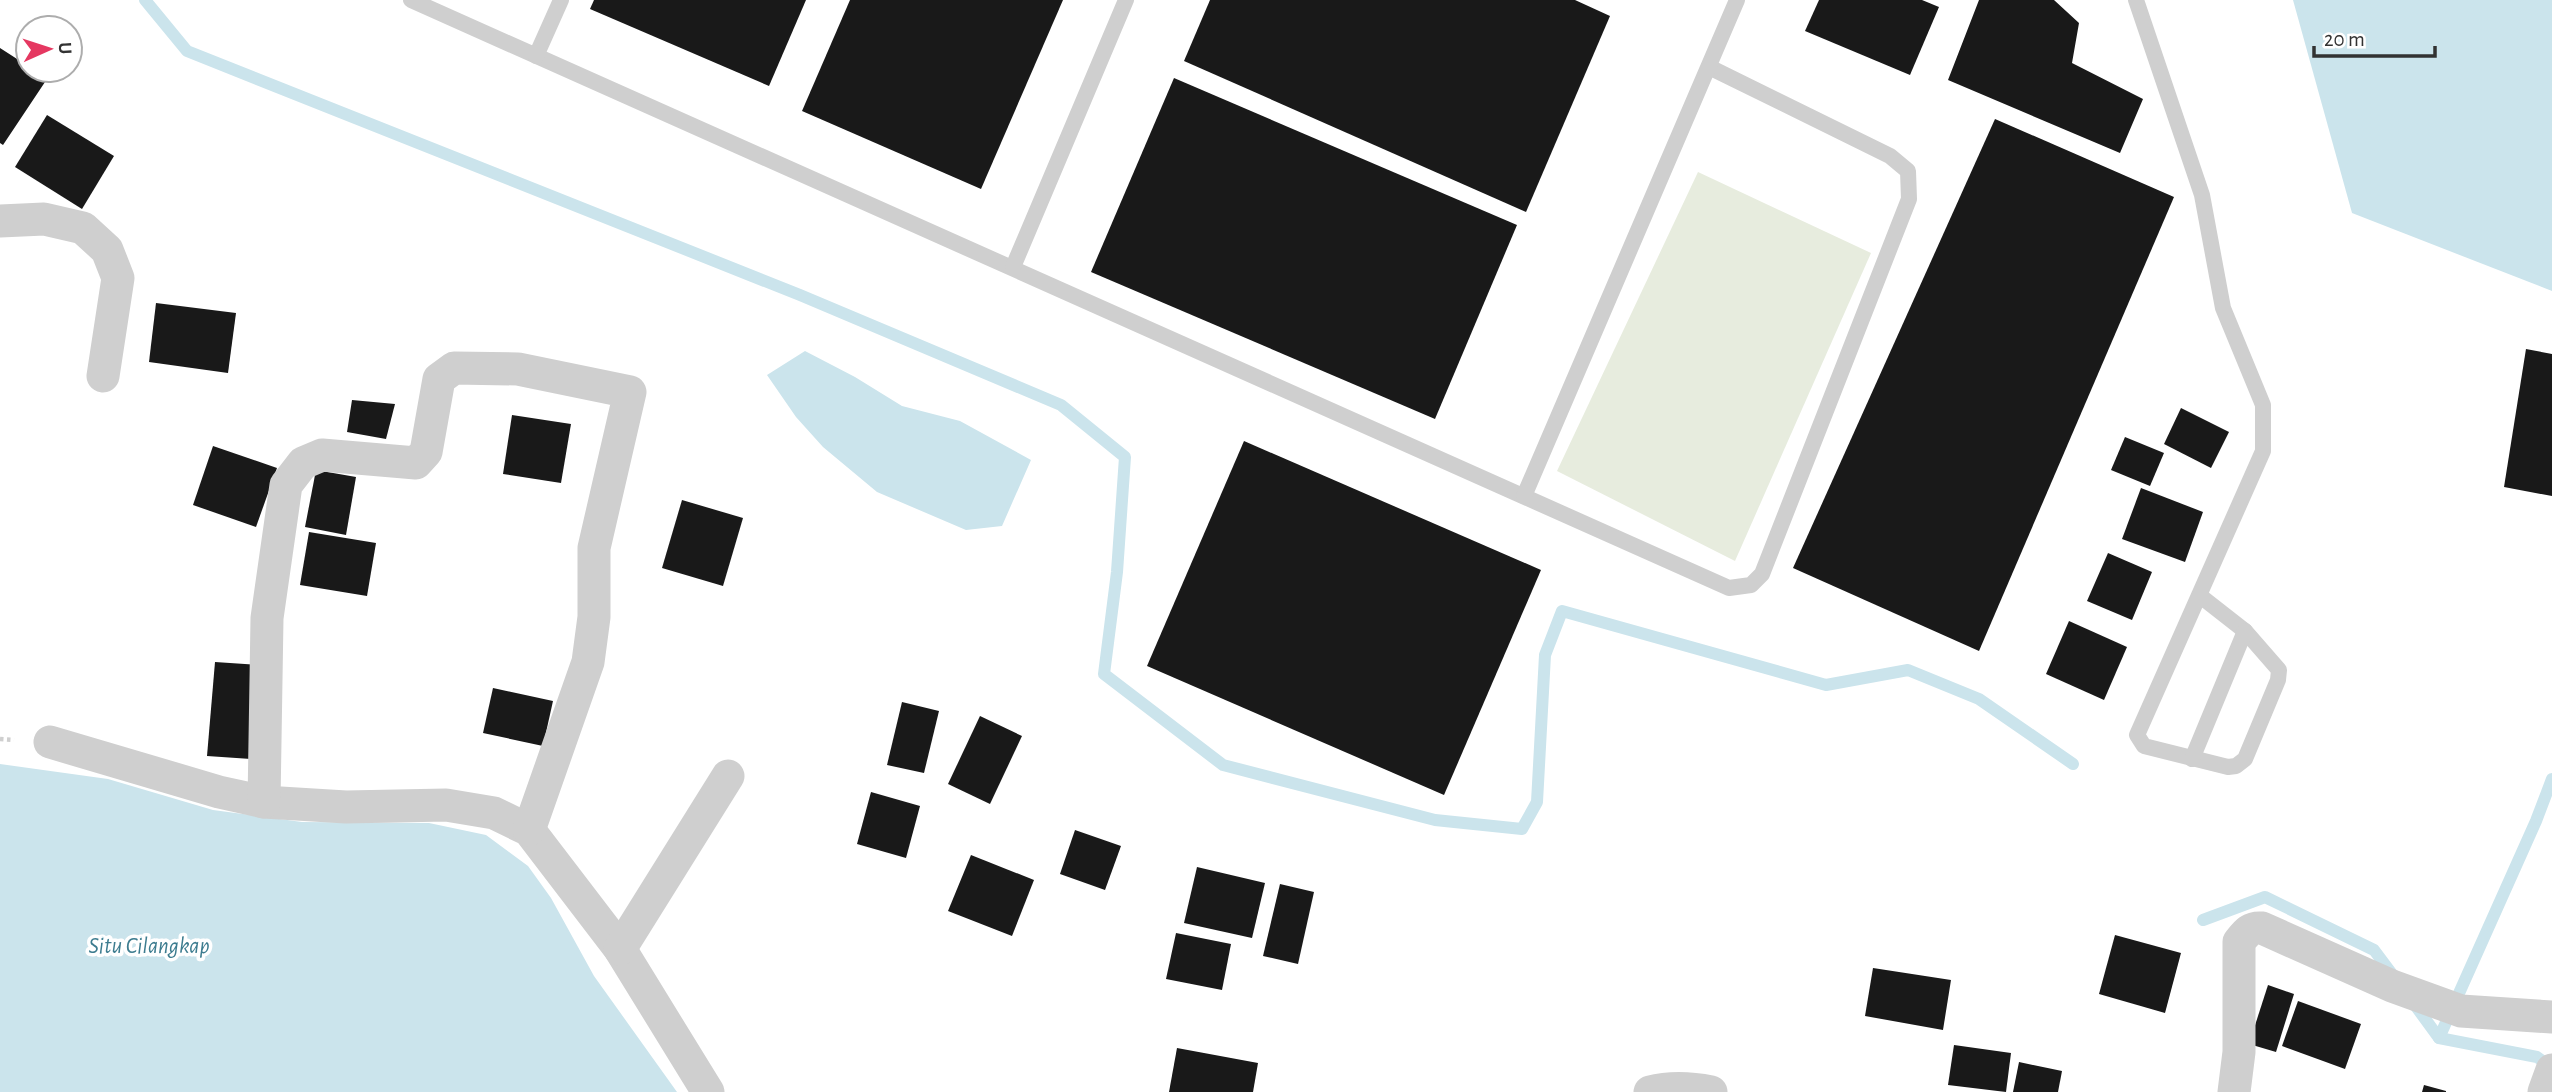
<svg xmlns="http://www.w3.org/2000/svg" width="2552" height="1092" font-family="'Alegreya Sans',sans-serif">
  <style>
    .green { fill: #e7ecde }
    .water { fill: #cbe4ec }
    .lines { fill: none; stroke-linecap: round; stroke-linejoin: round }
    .stream { stroke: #cbe4ec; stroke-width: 12 }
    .building { fill: #191919 }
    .path { stroke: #cfcfcf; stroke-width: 4.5; stroke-dasharray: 3.5 3.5; stroke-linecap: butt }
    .service { stroke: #cfcfcf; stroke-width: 16 }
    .minor { stroke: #cfcfcf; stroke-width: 33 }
    .labels { text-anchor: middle; stroke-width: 7; stroke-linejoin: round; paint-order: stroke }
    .water-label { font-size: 23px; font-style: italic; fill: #3d7c8f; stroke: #fff }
  </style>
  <rect width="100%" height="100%" fill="#fff"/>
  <polygon class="green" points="1698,172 1871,253 1735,561 1557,471"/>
  <g class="water">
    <polygon points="2293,0 2552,0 2552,291 2352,213"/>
    <polygon points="805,351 855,377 902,406 960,421 1031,460 1002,526 966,530 877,492 823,447 796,417 767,375"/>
    <polygon points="0,764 108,779 213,810 302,822 429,823 486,835 528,866 551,898 594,976 677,1092 0,1092"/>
  </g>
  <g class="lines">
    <g class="stream">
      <polyline points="145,0 187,51 800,295 1061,405 1125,457 1117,572 1104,674 1223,765 1435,820 1522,829 1537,802 1545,655 1562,611 1826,685 1908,670 1979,699 2073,764"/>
      <polyline points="2203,920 2265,897 2374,950 2395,978"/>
      <polyline points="2412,1001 2439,1038 2537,1057 2552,1068"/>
      <polyline points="2439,1038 2536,821 2552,779"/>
    </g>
  </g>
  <g class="building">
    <polygon points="594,0 806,0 769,86 590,9"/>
    <polygon points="850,0 1063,0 981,189 802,111"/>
    <polygon points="1210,0 1575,0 1610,16 1526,212 1184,61"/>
    <polygon points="1819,0 1922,0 1939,7 1910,75 1805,31"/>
    <polygon points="1979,0 2054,0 2079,23 2072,63 2143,99 2120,153 1948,80"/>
    <polygon points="0,48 28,66 28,70 34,70 47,79 3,145 0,143"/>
    <polygon points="1174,78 1517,225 1435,419 1091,272"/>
    <polygon points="47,115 114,156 82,209 15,167"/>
    <polygon points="1995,119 2174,197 1979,651 1793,568"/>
    <polygon points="156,303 236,313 228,373 149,362"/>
    <polygon points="2526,349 2552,354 2552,496 2504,487"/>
    <polygon points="352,400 395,404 386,439 347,432"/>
    <polygon points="2181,408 2229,432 2211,468 2164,444"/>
    <polygon points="512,415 571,424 561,483 503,474"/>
    <polygon points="2125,437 2164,453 2150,486 2111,470"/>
    <polygon points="1244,441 1541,570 1444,795 1147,666"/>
    <polygon points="213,446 277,468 256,527 193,505"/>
    <polygon points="316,470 356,477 346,535 305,527"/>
    <polygon points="2141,488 2203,512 2185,562 2122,539"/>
    <polygon points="682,500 743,518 723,586 662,568"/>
    <polygon points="309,532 376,543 367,596 300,585"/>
    <polygon points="2108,553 2152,572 2132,620 2087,601"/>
    <polygon points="2069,621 2127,647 2104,700 2046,674"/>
    <polygon points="215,662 258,665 251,759 207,756"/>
    <polygon points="493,688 553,701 543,746 483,733"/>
    <polygon points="902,702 939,711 924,773 887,765"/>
    <polygon points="980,716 1022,736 990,804 948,784"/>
    <polygon points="871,792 920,806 906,858 857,844"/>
    <polygon points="1075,830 1121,846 1105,890 1060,874"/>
    <polygon points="971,855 1034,880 1012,936 948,911"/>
    <polygon points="1197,867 1265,883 1252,938 1184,923"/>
    <polygon points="1280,884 1314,892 1298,964 1263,956"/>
    <polygon points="1176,933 1231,944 1222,990 1166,979"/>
    <polygon points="2115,935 2181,953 2165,1013 2099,994"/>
    <polygon points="1873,968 1951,980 1943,1030 1865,1016"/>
    <polygon points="2268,985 2294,994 2276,1052 2249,1044"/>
    <polygon points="2298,1001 2361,1024 2345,1069 2282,1046"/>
    <polygon points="1954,1045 2011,1053 2006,1092 1948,1085"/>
    <polygon points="1177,1048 1258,1063 1253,1092 1169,1092"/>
    <polygon points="2019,1062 2062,1071 2058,1092 2013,1092"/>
    <polygon points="2424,1085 2446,1091 2446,1092 2422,1092"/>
  </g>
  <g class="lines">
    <polyline class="path" points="0,739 14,740"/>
    <g class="service">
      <polyline points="411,0 1729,588 1751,585 1762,574 1909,199 1908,171 1890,156 1709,67"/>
      <polyline points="2136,0 2202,195 2223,308 2263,405 2263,451 2137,735 2144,746 2228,767 2236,766 2245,759 2278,680 2279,670 2245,631 2199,595"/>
      <polyline points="536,56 561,0"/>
      <polyline points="1013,267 1126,0"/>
      <polyline points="1524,496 1737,0"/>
      <polyline points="2192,759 2245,631"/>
    </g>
    <g class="minor">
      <polyline points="0,221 44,219 83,228 107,250 118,278 103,376"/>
      <polyline points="50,742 219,792 264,802 346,807 446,805 494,813 529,830 620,949 708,1092"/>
      <polyline points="264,802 267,618 286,485 303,463 322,455 416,463 426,452 439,379 454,368 518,369 630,392 594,548 594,617 588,662 529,830"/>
      <polyline points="620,949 728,776"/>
      <path d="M1650,1092C1670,1087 1691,1088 1711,1092"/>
      <path d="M2234,1092L2239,1052V942C2246,933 2250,927 2262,928L2392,986L2461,1011L2552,1017"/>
      <polyline points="2544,1092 2552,1070"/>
    </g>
  </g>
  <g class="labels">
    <g class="water-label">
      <text x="149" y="953">Situ Cilangkap</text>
    </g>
  </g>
  <g transform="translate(49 49) rotate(87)"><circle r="33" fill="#ffffff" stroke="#adadad" stroke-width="2"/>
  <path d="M0-5L12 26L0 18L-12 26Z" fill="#e53861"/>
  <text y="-10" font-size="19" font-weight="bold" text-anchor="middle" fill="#323232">U</text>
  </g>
  <path d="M2314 46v10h121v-10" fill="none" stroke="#323232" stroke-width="3.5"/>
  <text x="2324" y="46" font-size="21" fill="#323232" stroke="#ffffff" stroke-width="5" paint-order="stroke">20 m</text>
</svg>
